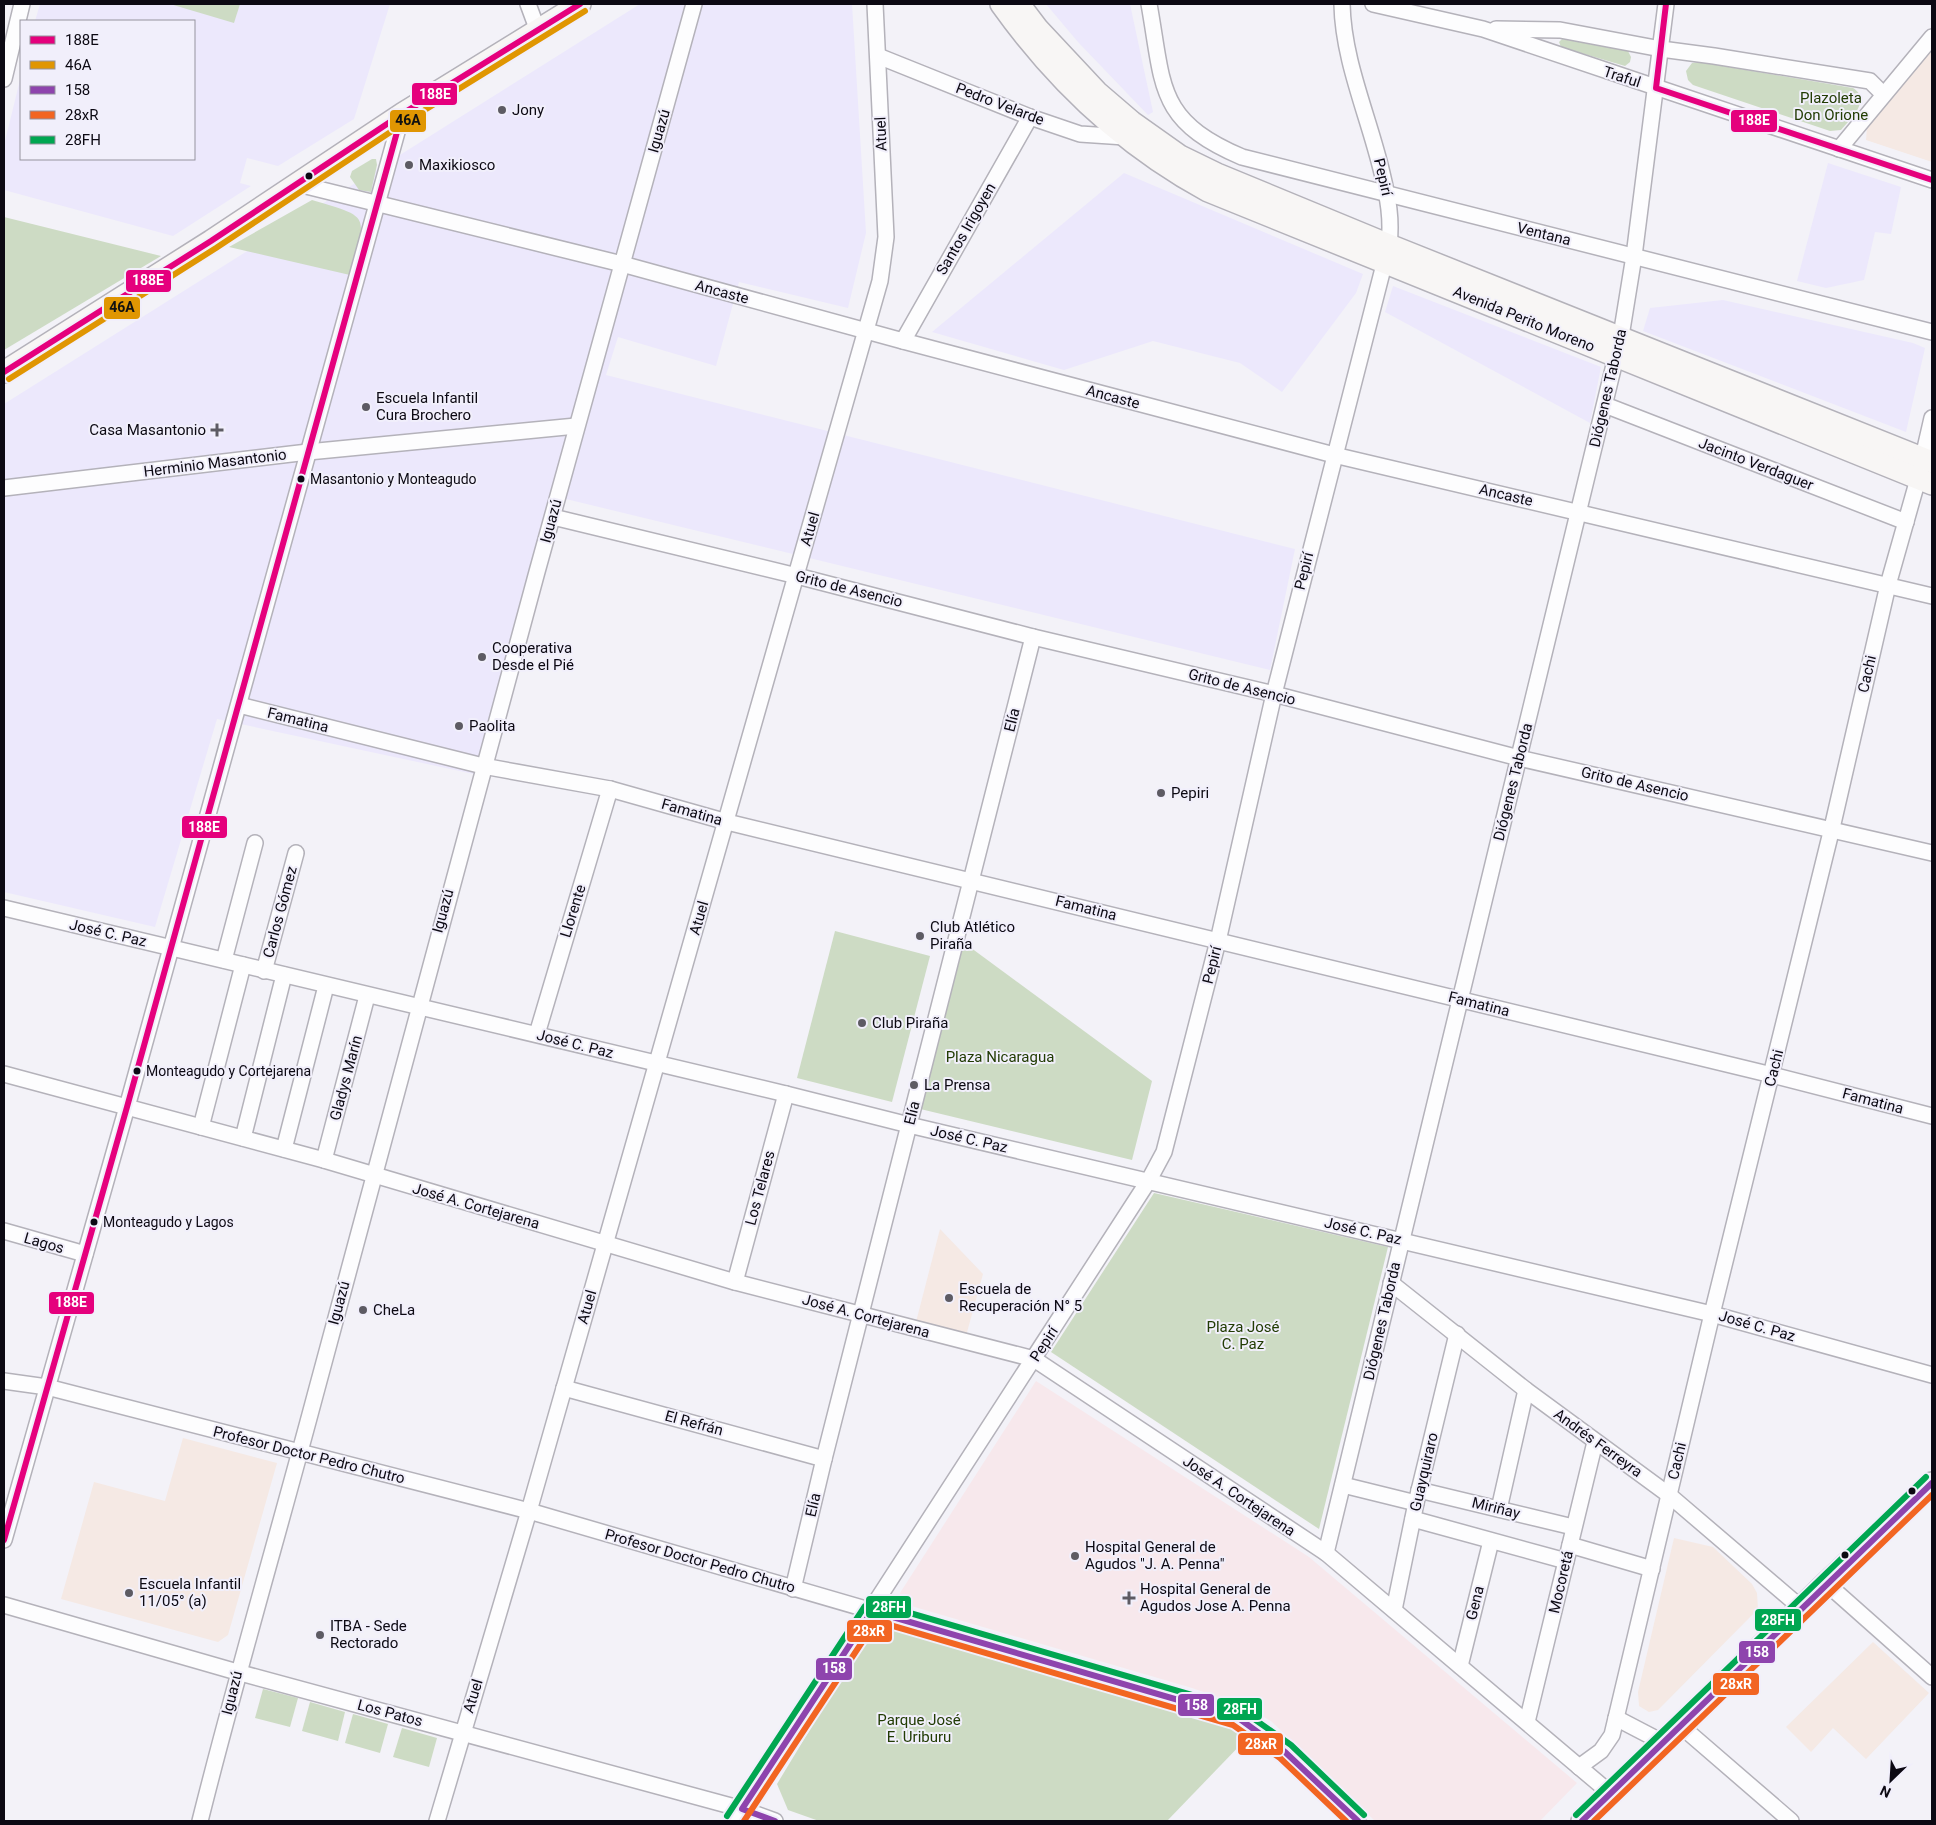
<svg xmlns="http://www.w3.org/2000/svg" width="1936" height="1825" font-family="Roboto,sans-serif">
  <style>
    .built { fill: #ece8fc }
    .education { fill: #f5e9e4 }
    .medical { fill: #f7e8ec }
    .green { fill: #cddbc4 }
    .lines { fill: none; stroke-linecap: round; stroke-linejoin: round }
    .minor-casing { stroke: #b4b2ba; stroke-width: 18 }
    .secondary-casing { stroke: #b4b2ba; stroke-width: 24 }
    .minor { stroke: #fdfdfe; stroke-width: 15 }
    .secondary { stroke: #f8f6f5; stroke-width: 21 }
    .bus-1-casing { stroke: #f1effb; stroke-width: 10 }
    .bus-2-casing { stroke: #f1effb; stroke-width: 10 }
    .bus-3-casing { stroke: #f1effb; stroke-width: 10 }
    .bus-4-casing { stroke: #f1effb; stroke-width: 10 }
    .bus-5-casing { stroke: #f1effb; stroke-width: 10 }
    .bus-1 { stroke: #e5007d; stroke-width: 6 }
    .bus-2 { stroke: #e09602; stroke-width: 6 }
    .bus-3 { stroke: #8e44ad; stroke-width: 6 }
    .bus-4 { stroke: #f26522; stroke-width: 6 }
    .bus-5 { stroke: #00a651; stroke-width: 6 }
    .poi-dot { fill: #5d5b63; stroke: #f1effb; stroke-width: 2 }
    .bus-dot { fill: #0c0913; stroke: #f1effb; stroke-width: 2 }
    .labels { text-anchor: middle; stroke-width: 4; stroke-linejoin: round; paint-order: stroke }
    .bus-label { font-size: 14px; fill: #0c0913; stroke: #f1effb; text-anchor: start }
    .street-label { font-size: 15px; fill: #0c0913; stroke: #f1effb }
    .park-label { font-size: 15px; fill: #223c04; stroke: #f1effb }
    .poi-label { font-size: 15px; fill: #0c0913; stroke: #f1effb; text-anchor: start }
    .line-badge { stroke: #f1effb; stroke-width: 2 }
    .badge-label { font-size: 14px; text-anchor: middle; font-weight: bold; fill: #fff }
    .pale-badge-label { font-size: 14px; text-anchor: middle; font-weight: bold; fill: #111 }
  </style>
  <rect width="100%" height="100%" fill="#f3f2f8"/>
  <g class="built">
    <polygon points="40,4 390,4 354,119 278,166 247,158 240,183 251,186 173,236 4,190 4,145 21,76 21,159 194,159 194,21 35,21"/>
    <polygon points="640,4 852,4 866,233 848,308 739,282 716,366 618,337 606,375 1295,549 1270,670 566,499 483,776 217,719 155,927 4,892 4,404"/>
    <polygon points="1046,4 1130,4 1153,112 1148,115 1078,42"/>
    <polygon points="1828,163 1901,187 1891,234 1875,232 1864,280 1826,288 1797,281"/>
    <polygon points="1124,173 1363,274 1356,293 1282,392 1240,363 1153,341 1064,370 932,332"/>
    <polygon points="1393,286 1601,367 1590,423 1385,312"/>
    <polygon points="1723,300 1913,343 1925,348 1906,432 1643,331 1650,308"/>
  </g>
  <g class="education">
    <polygon points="1932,50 1932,162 1866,140 1867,127"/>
    <polygon points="940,1229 983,1274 966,1336 916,1322"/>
    <polygon points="183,1438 277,1463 228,1635 218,1642 61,1599 94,1482 165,1501"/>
    <polygon points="1674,1538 1713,1547 1752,1584 1757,1593 1758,1609 1658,1710 1649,1712 1639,1706 1638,1692"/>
    <polygon points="1873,1642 1929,1693 1866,1759 1833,1728 1811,1752 1786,1727"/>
  </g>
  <polygon class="medical" points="1036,1381 1309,1557 1577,1783 1540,1821 1375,1821 1271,1721 1244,1706 1192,1688 901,1603 900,1593"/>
  <g class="green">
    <polygon points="170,4 240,4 234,23"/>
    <polygon points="1562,39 1628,51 1631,57 1630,62 1625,66 1561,47 1559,42"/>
    <path d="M1699,62L1853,88C1872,100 1850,119 1841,130L1830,131L1693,85L1688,80L1686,71L1692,63Z"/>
    <polygon points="372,159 376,159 377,165 371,192 359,190 350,177 352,171"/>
    <path d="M312,200C374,218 365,215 350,275L229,247Z"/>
    <polygon points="4,217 161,256 4,350"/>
    <polygon points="835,931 930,956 892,1102 797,1078"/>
    <polygon points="963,942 1152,1081 1132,1160 912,1107"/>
    <polygon points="1154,1193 1388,1247 1319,1529 1051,1352"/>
    <polygon points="903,1626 1224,1725 1247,1738 1167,1821 819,1821 788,1810 777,1784 866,1637"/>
    <polygon points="263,1689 298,1698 290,1727 255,1718"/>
    <polygon points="310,1702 345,1712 338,1741 302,1731"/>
    <polygon points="353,1714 388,1724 380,1753 345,1743"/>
    <polygon points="402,1728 437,1738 429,1767 393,1757"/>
  </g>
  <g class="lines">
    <defs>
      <g id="minor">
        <polyline points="528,4 538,31"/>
        <path d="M1149,4C1164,87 1156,120 1242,157L1932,332"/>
        <polyline points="1373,4 1483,29 1932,180"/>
        <polyline points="1496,29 1560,30 1661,49 1714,56 1870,81 1883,94"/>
        <polyline points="878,56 1030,117 1080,134 1125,137"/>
        <polyline points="4,79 22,4"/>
        <polyline points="1839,149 1932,37"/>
        <polyline points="298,184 622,264 903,341 1334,455 1932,596"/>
        <polyline points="903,341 1030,117"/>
        <polyline points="1605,405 1906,522"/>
        <polyline points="4,488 308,452 576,426"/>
        <polyline points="553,517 797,576 1033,637 1274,694 1519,758 1932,853"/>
        <polyline points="239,705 483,766 610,789 727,822 1772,1075 1932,1116"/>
        <polyline points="4,908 786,1094 909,1125 1712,1314 1932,1375"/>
        <polyline points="224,960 255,843"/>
        <polyline points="264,971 296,853"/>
        <polyline points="537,1034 610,789"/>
        <polyline points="4,1074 324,1160 735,1282 1034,1359 1326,1553 1610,1793"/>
        <polyline points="201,1127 243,965"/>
        <polyline points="243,1138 284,975"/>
        <polyline points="284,1149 326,986"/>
        <polyline points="324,1160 367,996"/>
        <polyline points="4,1231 85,1254"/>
        <polyline points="735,1282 786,1094"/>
        <polyline points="1391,1283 1526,1390 1669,1495 1800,1607"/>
        <path d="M4,1381L47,1387L529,1511L1237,1717C1283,1743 1319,1784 1358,1821"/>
        <polyline points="564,1388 824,1459"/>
        <polyline points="1343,1485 1416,1503"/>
        <polyline points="1419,1490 1573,1527"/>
        <polyline points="1499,1509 1526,1390"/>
        <polyline points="1413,1519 1566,1561"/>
        <polyline points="4,1540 127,1107 402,114"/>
        <polyline points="1570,1545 1652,1569"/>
        <polyline points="1326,1553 1621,336 1634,256 1666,4"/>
        <polyline points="1826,1583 1932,1677"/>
        <polyline points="793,1589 824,1459 1033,637"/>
        <polyline points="4,1605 237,1672 742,1809 775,1821"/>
        <polyline points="1394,1610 1416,1503 1457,1334"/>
        <polyline points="1460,1666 1491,1541"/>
        <polyline points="1616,1718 1664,1743"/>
        <polyline points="1527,1722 1595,1442"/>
        <polyline points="1681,1726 1791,1821"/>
        <polyline points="1579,1767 1601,1751 1612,1735 1712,1314 1832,828 1888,585 1918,479 1932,418"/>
        <path d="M200,1821C236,1677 278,1535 316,1392C439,928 565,466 694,4"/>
        <polyline points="437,1821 529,1511 880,281 886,237 875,4"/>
        <path d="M734,1821L1149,1180L1164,1152L1218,941L1274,694L1389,245C1392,219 1388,198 1382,173C1369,117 1343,61 1342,4"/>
      </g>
      <g id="secondary">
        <path d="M1001,4C1056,81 1125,146 1208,191L1932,484"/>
        <polyline points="1019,4 1038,29 1097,92 1132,122 1180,156 1217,174 1389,245 1932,462"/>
        <polyline points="4,372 211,241 402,114 580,4"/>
        <polyline points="1582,1821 1826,1583 1932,1483"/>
      </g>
    </defs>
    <use href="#minor" class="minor-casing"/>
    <use href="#secondary" class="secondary-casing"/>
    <use href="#minor" class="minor"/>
    <use href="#secondary" class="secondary"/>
    <defs>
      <g id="bus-1">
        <polyline points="1666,4 1656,88 1932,180"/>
        <polyline points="4,372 211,241 402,114 580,4"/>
        <polyline points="4,1540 127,1107 402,114"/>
      </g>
      <polyline id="bus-2" points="9,379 216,248 407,121 585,11"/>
      <g id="bus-3">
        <polyline points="775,1821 742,1809 872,1611 1237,1717 1285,1752 1358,1821"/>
        <polyline points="1582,1821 1932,1483"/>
      </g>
      <g id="bus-4">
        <polyline points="744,1821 876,1621 1233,1725 1280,1758 1346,1821"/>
        <polyline points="1594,1821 1932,1495"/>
      </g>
      <g id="bus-5">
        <polyline points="1576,1815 1926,1477"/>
        <polyline points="727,1816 865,1606 872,1602 1240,1709 1291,1745 1364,1815"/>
      </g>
    </defs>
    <use href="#bus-1" class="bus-1-casing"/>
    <use href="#bus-2" class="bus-2-casing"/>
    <use href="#bus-3" class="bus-3-casing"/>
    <use href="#bus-4" class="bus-4-casing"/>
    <use href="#bus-5" class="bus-5-casing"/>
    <use href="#bus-1" class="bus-1"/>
    <use href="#bus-2" class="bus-2"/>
    <use href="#bus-3" class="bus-3"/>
    <use href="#bus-4" class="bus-4"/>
    <use href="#bus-5" class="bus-5"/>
  </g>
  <g class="poi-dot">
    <circle cx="502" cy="110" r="5"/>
    <circle cx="409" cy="165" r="5"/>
    <circle cx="366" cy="407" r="5"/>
    <path d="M214.5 422.5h5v5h5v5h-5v5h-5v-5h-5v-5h5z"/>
    <circle cx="482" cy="657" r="5"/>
    <circle cx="459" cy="726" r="5"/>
    <circle cx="1161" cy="793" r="5"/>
    <circle cx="920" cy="936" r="5"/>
    <circle cx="862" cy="1023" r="5"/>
    <circle cx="914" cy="1085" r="5"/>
    <circle cx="949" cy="1298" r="5"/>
    <circle cx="363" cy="1310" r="5"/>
    <circle cx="1075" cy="1556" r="5"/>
    <circle cx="129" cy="1593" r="5"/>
    <path d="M1126.5 1590.5h5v5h5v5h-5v5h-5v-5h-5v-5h5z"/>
    <circle cx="320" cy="1635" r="5"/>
  </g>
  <g class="bus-dot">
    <circle cx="309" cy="176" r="4.5"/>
    <circle cx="301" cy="479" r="4.5"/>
    <circle cx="137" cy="1071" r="4.5"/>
    <circle cx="94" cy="1222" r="4.5"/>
    <circle cx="1912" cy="1491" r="4.5"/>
    <circle cx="1845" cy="1555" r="4.5"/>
  </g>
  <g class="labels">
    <g class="bus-label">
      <text x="310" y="484">Masantonio y Monteagudo</text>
      <text x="146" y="1076">Monteagudo y Cortejarena</text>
      <text x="103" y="1227">Monteagudo y Lagos</text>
    </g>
    <g class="street-label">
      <text transform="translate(1622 77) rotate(18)" y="5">Traful</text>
      <text transform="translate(1000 104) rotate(21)" y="5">Pedro Velarde</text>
      <text transform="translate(659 131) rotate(-74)" y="5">Iguazú</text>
      <text transform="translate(881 134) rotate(-92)" y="5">Atuel</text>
      <text transform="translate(1383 177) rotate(77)" y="5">Pepirí</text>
      <text transform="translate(966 229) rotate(-60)" y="5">Santos Irigoyen</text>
      <text transform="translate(1544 234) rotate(14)" y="5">Ventana</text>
      <text transform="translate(722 292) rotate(15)" y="5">Ancaste</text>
      <text transform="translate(1524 319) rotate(22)" y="5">Avenida Perito Moreno</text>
      <text transform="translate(1608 388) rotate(-77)" y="5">Diógenes Taborda</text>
      <text transform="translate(1113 397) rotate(15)" y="5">Ancaste</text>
      <text transform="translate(215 463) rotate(-7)" y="5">Herminio Masantonio</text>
      <text transform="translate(1756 464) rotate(21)" y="5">Jacinto Verdaguer</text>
      <text transform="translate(1506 495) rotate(13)" y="5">Ancaste</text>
      <text transform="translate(551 521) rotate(-75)" y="5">Iguazú</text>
      <text transform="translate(810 529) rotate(-74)" y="5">Atuel</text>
      <text transform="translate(1304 571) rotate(-76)" y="5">Pepirí</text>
      <text transform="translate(849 589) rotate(14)" y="5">Grito de Asencio</text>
      <text transform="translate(1867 674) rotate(-77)" y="5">Cachi</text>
      <text transform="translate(1242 687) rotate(14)" y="5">Grito de Asencio</text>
      <text transform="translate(298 720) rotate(14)" y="5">Famatina</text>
      <text transform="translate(1012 720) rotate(-76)" y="5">Elía</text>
      <text transform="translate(1513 782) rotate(-76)" y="5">Diógenes Taborda</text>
      <text transform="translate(1635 784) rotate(13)" y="5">Grito de Asencio</text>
      <text transform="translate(692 812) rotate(16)" y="5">Famatina</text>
      <text transform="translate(1086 908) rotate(14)" y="5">Famatina</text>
      <text transform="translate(443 911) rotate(-75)" y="5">Iguazú</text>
      <text transform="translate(573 911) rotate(-73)" y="5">Llorente</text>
      <text transform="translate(280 912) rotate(-75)" y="5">Carlos Gómez</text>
      <text transform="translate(699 918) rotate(-74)" y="5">Atuel</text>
      <text transform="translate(108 933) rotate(13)" y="5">José C. Paz</text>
      <text transform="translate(1212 965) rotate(-76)" y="5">Pepirí</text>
      <text transform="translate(1479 1004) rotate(14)" y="5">Famatina</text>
      <text transform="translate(575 1044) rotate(14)" y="5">José C. Paz</text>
      <text transform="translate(1774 1068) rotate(-76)" y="5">Cachi</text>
      <text transform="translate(346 1078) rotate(-75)" y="5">Gladys Marín</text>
      <text transform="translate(1873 1101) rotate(15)" y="5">Famatina</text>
      <text transform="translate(912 1113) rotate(-76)" y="5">Elía</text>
      <text transform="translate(969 1139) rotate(13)" y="5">José C. Paz</text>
      <text transform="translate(760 1188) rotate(-75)" y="5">Los Telares</text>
      <text transform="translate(476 1206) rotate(16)" y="5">José A. Cortejarena</text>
      <text transform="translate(1363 1231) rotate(13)" y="5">José C. Paz</text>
      <text transform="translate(44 1243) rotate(16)" y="5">Lagos</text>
      <text transform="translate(339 1303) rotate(-75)" y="5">Iguazú</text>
      <text transform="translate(587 1307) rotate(-74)" y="5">Atuel</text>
      <text transform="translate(866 1316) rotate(15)" y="5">José A. Cortejarena</text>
      <text transform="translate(1382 1321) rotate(-77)" y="5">Diógenes Taborda</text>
      <text transform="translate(1757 1326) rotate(16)" y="5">José C. Paz</text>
      <text transform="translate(1044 1344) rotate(-57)" y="5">Pepirí</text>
      <text transform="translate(694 1423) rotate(15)" y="5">El Refrán</text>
      <text transform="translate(1598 1443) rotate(36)" y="5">Andrés Ferreyra</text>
      <text transform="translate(309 1455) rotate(14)" y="5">Profesor Doctor Pedro Chutro</text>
      <text transform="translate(1677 1461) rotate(-77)" y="5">Cachi</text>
      <text transform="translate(1424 1472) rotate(-77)" y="5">Guayquiraro</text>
      <text transform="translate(1239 1496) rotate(34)" y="5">José A. Cortejarena</text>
      <text transform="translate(813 1505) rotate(-77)" y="5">Elía</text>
      <text transform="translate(1496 1508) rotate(14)" y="5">Miriñay</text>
      <text transform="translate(700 1561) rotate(16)" y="5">Profesor Doctor Pedro Chutro</text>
      <text transform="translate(1561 1582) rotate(-77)" y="5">Mocoretá</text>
      <text transform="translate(1475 1603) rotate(-76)" y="5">Gena</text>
      <text transform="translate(232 1693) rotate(-76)" y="5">Iguazú</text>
      <text transform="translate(473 1696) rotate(-73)" y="5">Atuel</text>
      <text transform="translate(390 1713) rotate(15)" y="5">Los Patos</text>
    </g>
    <g class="park-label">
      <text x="1831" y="103">Plazoleta<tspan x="1831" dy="17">Don Orione</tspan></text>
      <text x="1000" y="1062">Plaza Nicaragua</text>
      <text x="1243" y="1332">Plaza José<tspan x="1243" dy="17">C. Paz</tspan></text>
      <text x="919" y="1725">Parque José<tspan x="919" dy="17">E. Uriburu</tspan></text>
    </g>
    <g class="poi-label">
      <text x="512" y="115">Jony</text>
      <text x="419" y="170">Maxikiosco</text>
      <text x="376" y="403">Escuela Infantil<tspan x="376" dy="17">Cura Brochero</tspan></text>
      <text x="206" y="435" text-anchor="end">Casa Masantonio</text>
      <text x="492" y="653">Cooperativa<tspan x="492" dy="17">Desde el Pié</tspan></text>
      <text x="469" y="731">Paolita</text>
      <text x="1171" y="798">Pepiri</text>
      <text x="930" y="932">Club Atlético<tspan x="930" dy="17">Piraña</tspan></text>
      <text x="872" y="1028">Club Piraña</text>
      <text x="924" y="1090">La Prensa</text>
      <text x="959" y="1294">Escuela de<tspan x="959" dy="17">Recuperación N° 5</tspan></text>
      <text x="373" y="1315">CheLa</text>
      <text x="1085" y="1552">Hospital General de<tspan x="1085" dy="17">Agudos "J. A. Penna"</tspan></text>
      <text x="139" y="1589">Escuela Infantil<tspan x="139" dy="17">11/05° (a)</tspan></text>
      <text x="1140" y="1594">Hospital General de<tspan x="1140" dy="17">Agudos Jose A. Penna</tspan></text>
      <text x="330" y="1631">ITBA - Sede<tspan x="330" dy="17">Rectorado</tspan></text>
    </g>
  </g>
  <g class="line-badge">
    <rect x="411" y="82" width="47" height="24" rx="5" fill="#e5007d"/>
    <rect x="389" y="109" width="38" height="24" rx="5" fill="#e09602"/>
    <rect x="1730" y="109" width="48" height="24" rx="5" fill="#e5007d"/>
    <rect x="125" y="269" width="47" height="24" rx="5" fill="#e5007d"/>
    <rect x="103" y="296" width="38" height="24" rx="5" fill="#e09602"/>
    <rect x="181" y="815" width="47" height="24" rx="5" fill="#e5007d"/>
    <rect x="48" y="1291" width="47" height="24" rx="5" fill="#e5007d"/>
    <rect x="865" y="1595" width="47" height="24" rx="5" fill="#00a651"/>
    <rect x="1754" y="1608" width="48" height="24" rx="5" fill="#00a651"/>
    <rect x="846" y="1619" width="47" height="24" rx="5" fill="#f26522"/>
    <rect x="1738" y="1640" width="38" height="24" rx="5" fill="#8e44ad"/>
    <rect x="815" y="1657" width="38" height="24" rx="5" fill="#8e44ad"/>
    <rect x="1712" y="1672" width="48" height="24" rx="5" fill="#f26522"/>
    <rect x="1177" y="1693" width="38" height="24" rx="5" fill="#8e44ad"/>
    <rect x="1216" y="1697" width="47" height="24" rx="5" fill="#00a651"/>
    <rect x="1237" y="1732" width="47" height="24" rx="5" fill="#f26522"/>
  </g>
  <g class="badge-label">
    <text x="435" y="99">188E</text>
    <text x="1754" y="125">188E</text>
    <text x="148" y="285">188E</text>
    <text x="204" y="832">188E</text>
    <text x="71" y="1307">188E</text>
    <text x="889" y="1612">28FH</text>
    <text x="1778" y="1625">28FH</text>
    <text x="869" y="1636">28xR</text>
    <text x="1757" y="1657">158</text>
    <text x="834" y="1673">158</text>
    <text x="1736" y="1689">28xR</text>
    <text x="1196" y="1710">158</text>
    <text x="1240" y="1714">28FH</text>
    <text x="1261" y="1749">28xR</text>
  </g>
  <g class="pale-badge-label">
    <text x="408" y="125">46A</text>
    <text x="122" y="312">46A</text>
  </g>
  <rect width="1936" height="1825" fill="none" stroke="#0c0913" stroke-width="10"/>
  <rect x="20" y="20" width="175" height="140" fill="#f1effb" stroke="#95939e"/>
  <rect x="30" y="36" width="25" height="8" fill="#e5007d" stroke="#95939e"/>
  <text x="65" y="45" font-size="15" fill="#0c0913">188E</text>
  <rect x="30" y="61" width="25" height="8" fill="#e09602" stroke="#95939e"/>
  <text x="65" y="70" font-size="15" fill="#0c0913">46A</text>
  <rect x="30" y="86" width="25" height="8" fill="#8e44ad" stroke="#95939e"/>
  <text x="65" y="95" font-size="15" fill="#0c0913">158</text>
  <rect x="30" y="111" width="25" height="8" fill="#f26522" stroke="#95939e"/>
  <text x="65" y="120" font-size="15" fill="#0c0913">28xR</text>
  <rect x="30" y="136" width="25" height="8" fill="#00a651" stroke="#95939e"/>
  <text x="65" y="145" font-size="15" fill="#0c0913">28FH</text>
  <g transform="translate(1891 1780) rotate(205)" stroke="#f1effb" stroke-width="4" paint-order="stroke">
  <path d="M0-4L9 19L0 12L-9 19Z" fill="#0c0913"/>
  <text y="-8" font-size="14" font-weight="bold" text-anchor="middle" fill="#0c0913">N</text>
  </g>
</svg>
